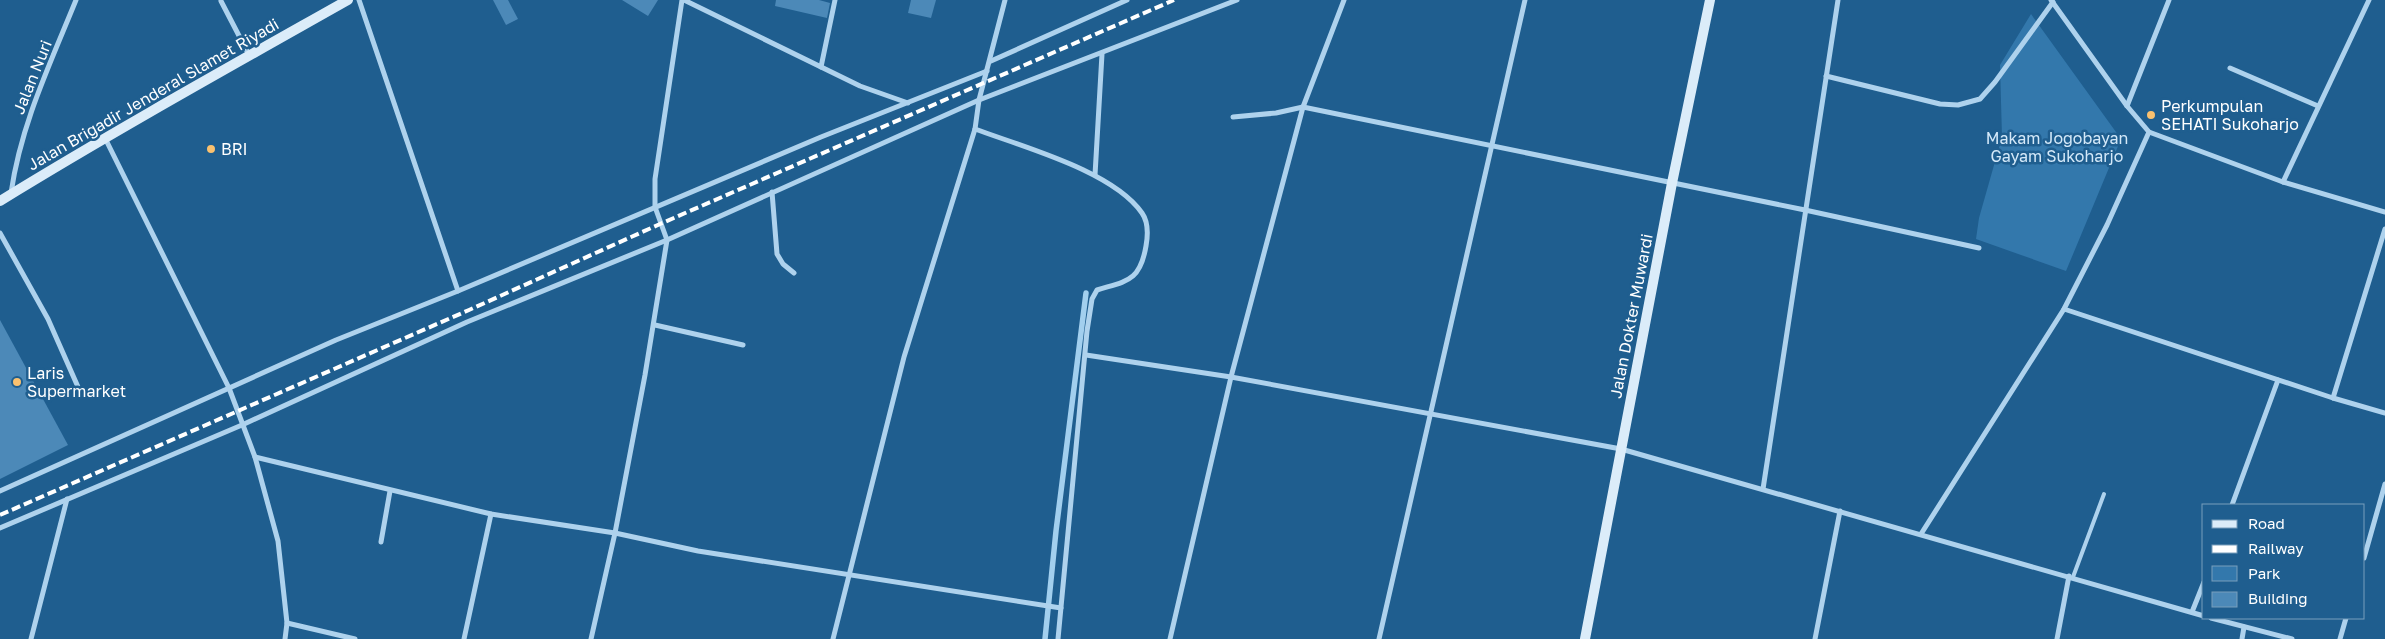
<svg xmlns="http://www.w3.org/2000/svg" width="2385" height="639" font-family="'Golos Text',sans-serif">
  <style>
    .green { fill: #3378ac }
    .lines { fill: none; stroke-linecap: round; stroke-linejoin: round }
    .stream { stroke: #a2cfee; stroke-width: 5.5 }
    .building { fill: #4c89b8 }
    .lane { stroke: #aed2ed; stroke-width: 4 }
    .street { stroke: #aed2ed; stroke-width: 5 }
    .secondary { stroke: #dbecf9; stroke-width: 10 }
    .rail { stroke: #fff; stroke-width: 4; stroke-dasharray: 9 4; stroke-linecap: butt }
    .poi-dot { fill: #fac16f; stroke: #1f5e8f; stroke-width: 2 }
    .labels { text-anchor: middle; stroke-width: 5; stroke-linejoin: round; paint-order: stroke }
    .street-label { font-size: 16px; fill: #fff; stroke: #1f5e8f }
    .poi-label { font-size: 16px; fill: #fff; stroke: #1f5e8f; text-anchor: start }
    .park-label { font-size: 16px; fill: #d4e9f9; stroke: #1f5e8f }
  </style>
  <rect width="100%" height="100%" fill="#1f5e8f"/>
  <polygon class="green" points="2031,14 2121,139 2066,271 1976,239 1979,218 2002,137 2000,65"/>
  <g class="lines">
    <polyline class="stream" points="1045,639 1056,531 1086,293"/>
  </g>
  <g class="building">
    <polygon points="493,0 508,0 518,19 506,25"/>
    <polygon points="622,0 658,0 648,16"/>
    <polygon points="776,0 819,0 830,3 827,18 775,6"/>
    <polygon points="911,0 936,0 931,18 908,13"/>
    <polygon points="0,320 68,445 0,479"/>
  </g>
  <g class="lines">
    <polyline class="lane" points="2073,577 2104,494"/>
    <g class="street">
      <polyline points="359,0 458,291"/>
      <polyline points="684,0 860,86 908,103"/>
      <polyline points="2051,0 2127,106 2149,132 2283,182 2385,212"/>
      <polyline points="221,1 249,55"/>
      <polyline points="991,61 1127,0"/>
      <polyline points="821,67 835,0"/>
      <polyline points="2230,68 2318,106"/>
      <polyline points="1826,76 1940,104 1958,105 1980,99 1995,82 2053,2"/>
      <polyline points="2127,106 2169,0"/>
      <polyline points="1233,117 1276,113 1303,107 1805,210 1979,248"/>
      <path d="M975,129C1023,147 1113,171 1142,213C1149,223 1148,235 1146,246C1140,282 1126,281 1097,290L1092,299L1087,331L1058,639"/>
      <polyline points="105,138 229,388 255,457 278,541 287,623 285,639"/>
      <polyline points="1095,175 1102,54"/>
      <polyline points="2283,182 2369,0"/>
      <polyline points="772,192 777,254 783,264 794,273"/>
      <path d="M11,193C21,124 50,64 76,0"/>
      <polyline points="0,233 48,319 82,396"/>
      <polyline points="2064,309 2333,398 2385,413"/>
      <polyline points="655,325 743,345"/>
      <polyline points="1086,355 1231,377 1621,449 2204,616"/>
      <polyline points="2333,398 2385,229"/>
      <polyline points="255,457 491,514 615,533 698,551 1061,608"/>
      <polyline points="1763,489 1838,0"/>
      <polyline points="0,491 336,340 458,291 821,137 987,71"/>
      <polyline points="2232,505 2278,380"/>
      <polyline points="0,528 242,425 467,322 667,240 979,100 1237,0"/>
      <polyline points="1921,534 2064,309 2107,225 2149,132"/>
      <polyline points="381,542 390,491"/>
      <polyline points="2364,558 2385,484"/>
      <polyline points="2192,612 2204,582"/>
      <polyline points="2211,618 2292,639"/>
      <polyline points="287,623 355,639"/>
      <polyline points="31,639 67,499"/>
      <polyline points="464,639 491,514"/>
      <polyline points="591,639 615,533 645,375 667,240 655,207 655,179 682,0"/>
      <polyline points="833,639 904,357 975,129 979,100 1005,0"/>
      <polyline points="1170,639 1231,377 1303,107 1344,0"/>
      <polyline points="1379,639 1525,0"/>
      <polyline points="1815,639 1840,511"/>
      <polyline points="2057,639 2069,576"/>
      <polyline points="2242,639 2244,627"/>
      <polyline points="2340,639 2346,618"/>
    </g>
    <g class="secondary">
      <path d="M0,201C114,131 231,66 348,0"/>
      <polyline points="1585,639 1672,183 1710,0"/>
    </g>
    <polyline class="rail" points="0,515 469,310 660,224 1174,0"/>
  </g>
  <g class="poi-dot">
    <circle cx="2151" cy="115" r="5"/>
    <circle cx="211" cy="149" r="5"/>
    <circle cx="17" cy="382" r="5"/>
  </g>
  <g class="labels">
    <g class="street-label">
      <text transform="translate(32 77) rotate(-68)" y="6">Jalan Nuri</text>
      <text transform="translate(153 94) rotate(-30)" y="6">Jalan Brigadir Jenderal Slamet Riyadi</text>
      <text transform="translate(1631 316) rotate(-79)" y="6">Jalan Dokter Muwardi</text>
    </g>
    <g class="poi-label">
      <text x="2161" y="112">Perkumpulan<tspan x="2161" dy="18">SEHATI Sukoharjo</tspan></text>
      <text x="221" y="155">BRI</text>
      <text x="27" y="379">Laris<tspan x="27" dy="18">Supermarket</tspan></text>
    </g>
    <g class="park-label">
      <text x="2057" y="144">Makam Jogobayan<tspan x="2057" dy="18">Gayam Sukoharjo</tspan></text>
    </g>
  </g>
  <rect x="2202" y="504" width="162" height="115" fill="#1f5e8f" stroke="#799ebc"/>
  <rect x="2212" y="520" width="25" height="8" fill="#dbecf9" stroke="#799ebc"/>
  <text x="2248" y="529" font-size="15" fill="#ffffff">Road</text>
  <rect x="2212" y="545" width="25" height="8" fill="#ffffff" stroke="#799ebc"/>
  <text x="2248" y="554" font-size="15" fill="#ffffff">Railway</text>
  <rect x="2212" y="566" width="25" height="15" fill="#3378ac" stroke="#799ebc"/>
  <text x="2248" y="579" font-size="15" fill="#ffffff">Park</text>
  <rect x="2212" y="592" width="25" height="15" fill="#4c89b8" stroke="#799ebc"/>
  <text x="2248" y="604" font-size="15" fill="#ffffff">Building</text>
</svg>
